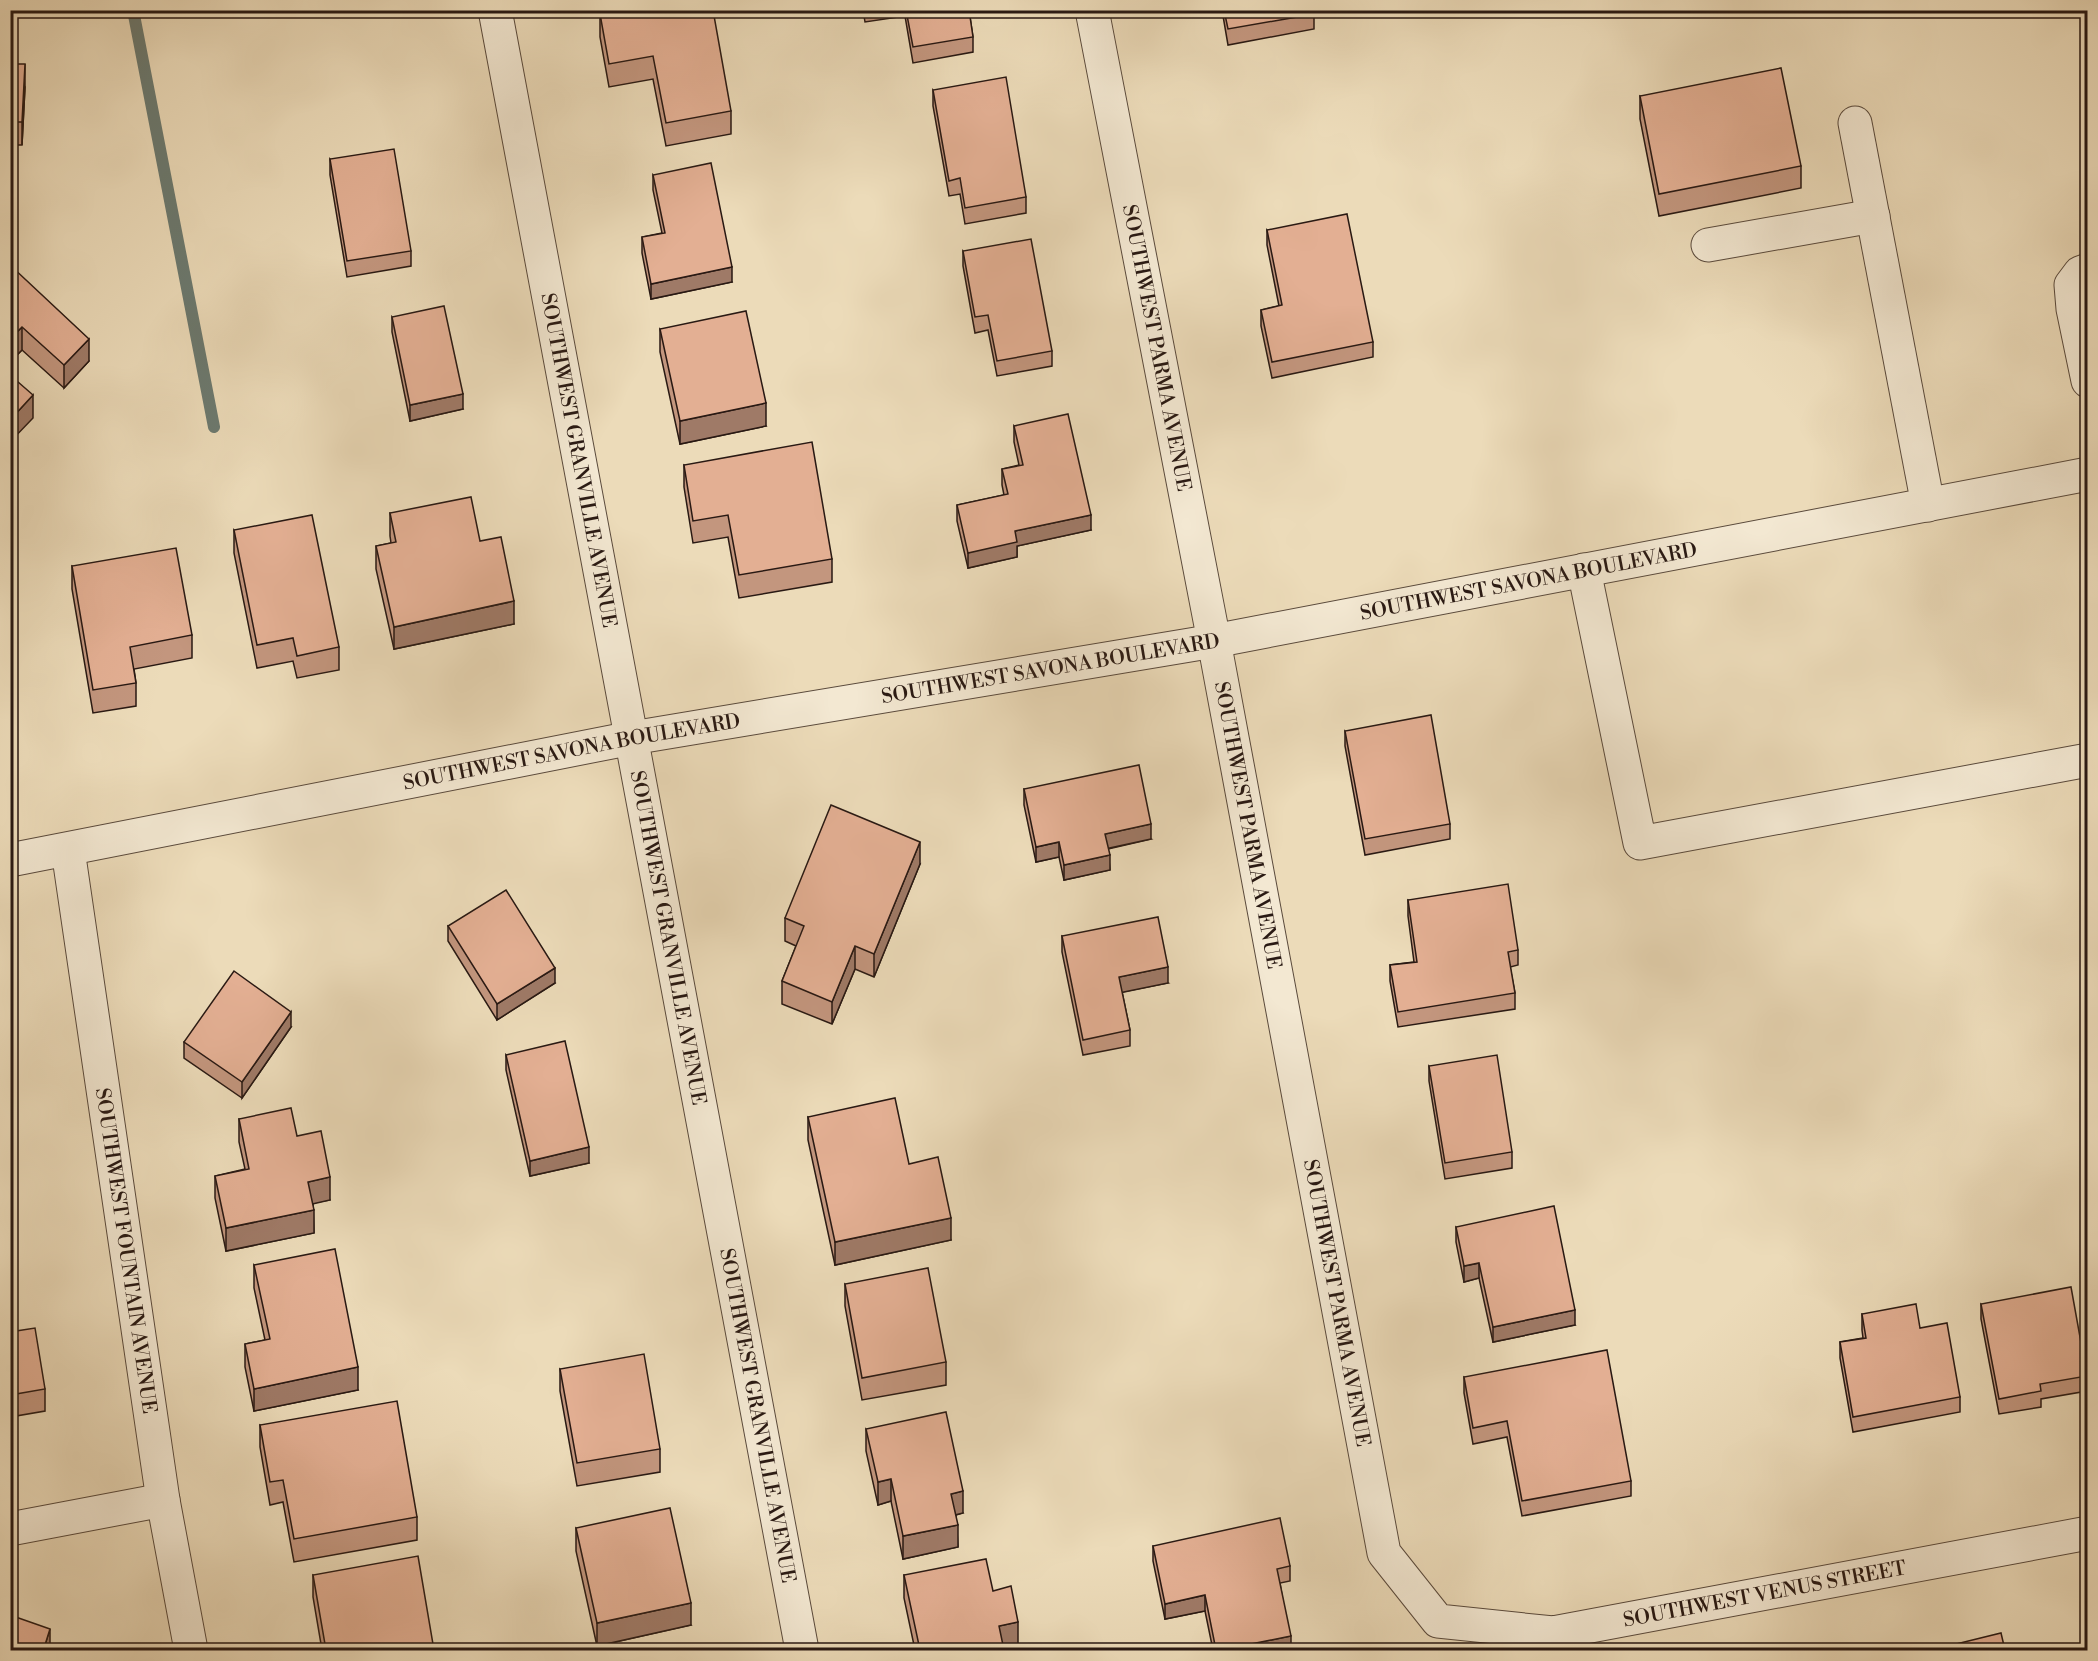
<svg xmlns="http://www.w3.org/2000/svg" width="2098" height="1661" font-family="'Libre Bodoni',serif">
  <style>
    .lines { fill: none; stroke-linecap: round; stroke-linejoin: round }
    .stream { stroke: #6c7a70; stroke-width: 12 }
    .minor-casing { stroke: #5a4a3c; stroke-width: 35 }
    .minor { stroke: #f3e8d2; stroke-width: 33 }
    .wall { fill: #c3967e; stroke: #291913; stroke-width: 1.5 }
    .shaded-wall { fill: #9f7a67; stroke: #291913; stroke-width: 1.5 }
    .building { fill: #e3af93; stroke: #291913; stroke-width: 1.5 }
    .labels { text-anchor: middle; stroke-width: 5; stroke-linejoin: round; paint-order: stroke }
    .street-label { font-size: 20px; fill: #291913; stroke: #f3e8d2 }
  </style>
  <rect width="100%" height="100%" fill="#ecdbb9"/>
  <filter id="stains"><feTurbulence type="fractalNoise" baseFrequency=".00333" numOctaves="4"/><feColorMatrix values="0 0 0 0 .2 0 0 0 0 .09 0 0 0 0 .02 0 0 0 .5 -.17"/></filter>
  <radialGradient id="worn" r=".72"><stop offset=".6" stop-color="#630" stop-opacity="0"/><stop offset="1" stop-color="#630" stop-opacity=".3"/></radialGradient>
  <g class="lines">
    <polyline class="stream" points="133,10 214,427"/>
    <defs>
      <g id="minor">
        <path id="s1" d="M495,10L802,1650"/>
        <path id="s2" d="M1092,10L1214,641L1384,1553L1438,1621L1553,1633L2088,1533"/>
        <polyline points="1855,123 1928,505"/>
        <polyline points="1708,245 1873,216"/>
        <polyline points="2088,270 2080,273 2071,285 2073,309 2088,381"/>
        <polyline points="1584,570 1640,843 2088,760"/>
        <path id="s3" d="M68,850L163,1500L191,1650"/>
        <path id="s4" d="M10,860L632,738L1214,641L2088,474"/>
        <polyline points="10,1529 163,1500"/>
      </g>
    </defs>
    <use href="#minor" class="minor-casing"/>
    <use href="#minor" class="minor"/>
  </g>
  <g class="wall">
    <polygon points="863,10 969,10 973,37 973,52 913,63 905,16 865,22"/>
    <polygon points="1222,10 1314,10 1314,29 1228,45"/>
    <polygon points="600,14 731,111 731,134 666,146 653,79 609,87 600,37"/>
    <polygon points="10,64 25,87 22,145 16,145 15,172 10,172"/>
    <polygon points="933,90 1026,197 1026,213 965,224 960,194 949,196 933,106"/>
    <polygon points="1640,96 1801,166 1801,188 1659,216 1640,119"/>
    <polygon points="330,159 411,251 411,266 347,277 330,175"/>
    <polygon points="653,175 732,282 651,299 642,253 642,237 662,233 653,190"/>
    <polygon points="1267,230 1373,342 1373,357 1272,378 1261,326 1261,310 1279,306 1267,245"/>
    <polygon points="963,251 1052,351 1052,366 997,376 988,330 975,333 963,266"/>
    <polygon points="10,265 89,361 64,388 22,350 10,362"/>
    <polygon points="392,317 463,409 410,421 392,332"/>
    <polygon points="660,329 766,426 680,444 660,352"/>
    <polygon points="1014,426 1091,530 1017,546 1017,557 968,568 957,521 957,505 1004,495 1002,485 1002,469 1019,465 1014,442"/>
    <polygon points="684,465 832,559 832,582 739,598 728,537 693,543 684,487"/>
    <polygon points="390,513 480,541 514,624 394,649 376,569 376,546 391,543 390,536"/>
    <polygon points="234,530 339,647 339,670 297,678 293,661 257,668 234,553"/>
    <polygon points="72,566 192,635 192,658 134,669 136,683 136,706 93,713 72,589"/>
    <polygon points="1345,731 1450,824 1450,839 1365,855 1345,746"/>
    <polygon points="1024,789 1151,839 1108,849 1110,870 1064,880 1059,857 1036,862 1024,805"/>
    <polygon points="920,864 874,977 855,969 832,1024 782,1004 782,981 796,946 785,941 785,918"/>
    <polygon points="1408,900 1518,950 1518,965 1510,967 1515,993 1515,1009 1398,1027 1390,981 1390,965 1414,962 1408,916"/>
    <polygon points="448,926 555,983 497,1020 448,941"/>
    <polygon points="1062,936 1168,983 1122,992 1130,1030 1130,1046 1083,1055 1062,952"/>
    <polygon points="291,1027 242,1098 184,1058 184,1042"/>
    <polygon points="506,1055 589,1163 530,1176 506,1070"/>
    <polygon points="1429,1066 1512,1152 1512,1168 1445,1179 1429,1081"/>
    <polygon points="808,1117 909,1164 951,1240 835,1265 808,1140"/>
    <polygon points="239,1119 297,1136 330,1200 313,1203 314,1233 226,1251 215,1198 215,1176 245,1169 239,1142"/>
    <polygon points="1456,1227 1575,1325 1493,1342 1479,1278 1464,1282 1456,1242"/>
    <polygon points="254,1265 358,1390 254,1411 245,1367 245,1344 265,1340 254,1288"/>
    <polygon points="845,1284 946,1362 946,1385 862,1400 845,1306"/>
    <polygon points="1981,1304 2087,1376 2087,1391 2041,1399 2041,1407 1999,1414 1981,1319"/>
    <polygon points="1862,1314 1920,1328 1960,1397 1960,1412 1853,1432 1840,1358 1840,1342 1863,1338 1862,1330"/>
    <polygon points="10,1332 45,1389 45,1411 10,1417"/>
    <polygon points="560,1369 660,1449 660,1472 577,1486 560,1391"/>
    <polygon points="1464,1377 1631,1481 1631,1496 1522,1516 1507,1437 1473,1444 1464,1393"/>
    <polygon points="260,1425 417,1517 417,1540 294,1562 283,1502 270,1505 260,1447"/>
    <polygon points="866,1429 963,1513 956,1515 958,1547 903,1559 891,1501 878,1505 866,1451"/>
    <polygon points="576,1528 691,1625 597,1646 576,1551"/>
    <polygon points="1153,1546 1290,1566 1290,1581 1280,1583 1291,1650 1213,1650 1205,1611 1165,1619 1153,1561"/>
    <polygon points="313,1575 434,1650 322,1650 313,1597"/>
    <polygon points="904,1575 993,1591 1018,1644 1003,1648 1004,1650 915,1650 904,1598"/>
  </g>
  <g class="shaded-wall">
    <polygon points="25,64 25,87 22,145 22,122"/>
    <polygon points="16,122 16,145 15,172 15,150"/>
    <polygon points="732,267 732,282 651,299 651,284"/>
    <polygon points="22,327 22,350 10,362 10,339"/>
    <polygon points="89,339 89,361 64,388 64,365"/>
    <polygon points="463,394 463,409 410,421 410,405"/>
    <polygon points="33,395 33,418 10,442 10,420"/>
    <polygon points="766,403 766,426 680,444 680,421"/>
    <polygon points="1091,515 1091,530 1017,546 1017,557 968,568 968,553 1015,531"/>
    <polygon points="514,601 514,624 394,649 394,627"/>
    <polygon points="1151,824 1151,839 1105,849 1105,834"/>
    <polygon points="920,842 920,864 874,977 874,954"/>
    <polygon points="1059,842 1059,857 1036,862 1036,847"/>
    <polygon points="1110,855 1110,870 1064,880 1064,865"/>
    <polygon points="855,946 855,969 832,1024 832,1002"/>
    <polygon points="1168,967 1168,983 1119,993 1119,977"/>
    <polygon points="555,968 555,983 497,1020 497,1004"/>
    <polygon points="291,1012 291,1027 242,1098 242,1082"/>
    <polygon points="589,1147 589,1163 530,1176 530,1161"/>
    <polygon points="330,1177 330,1200 308,1205 308,1182"/>
    <polygon points="314,1210 314,1233 226,1251 226,1228"/>
    <polygon points="951,1218 951,1240 835,1265 835,1242"/>
    <polygon points="1479,1263 1479,1278 1464,1282 1464,1266"/>
    <polygon points="1575,1310 1575,1325 1493,1342 1493,1327"/>
    <polygon points="358,1367 358,1390 254,1411 254,1389"/>
    <polygon points="891,1479 891,1501 878,1505 878,1482"/>
    <polygon points="963,1491 963,1513 951,1516 951,1494"/>
    <polygon points="958,1525 958,1547 903,1559 903,1536"/>
    <polygon points="1205,1595 1205,1611 1165,1619 1165,1604"/>
    <polygon points="691,1603 691,1625 597,1646 597,1623"/>
    <polygon points="1018,1622 1018,1644 999,1649 999,1626"/>
    <polygon points="50,1629 50,1644 48,1650 44,1648"/>
    <polygon points="1291,1636 1291,1650 1221,1650"/>
  </g>
  <g class="building">
    <polygon points="620,10 713,10 731,111 666,123 653,56 609,64 600,14"/>
    <polygon points="906,10 969,10 973,37 913,47"/>
    <polygon points="1224,10 1314,10 1314,14 1228,29"/>
    <polygon points="10,64 25,64 22,122 16,122 15,150 10,149"/>
    <polygon points="1781,68 1801,166 1659,194 1640,96"/>
    <polygon points="1006,77 1026,197 965,208 960,178 949,181 933,90"/>
    <polygon points="394,149 411,251 347,261 330,159"/>
    <polygon points="711,163 732,267 651,284 642,237 665,233 653,175"/>
    <polygon points="1347,214 1373,342 1272,362 1261,310 1282,305 1267,230"/>
    <polygon points="1031,239 1052,351 997,361 988,315 975,317 963,251"/>
    <polygon points="10,265 89,339 64,365 22,327 10,339"/>
    <polygon points="444,306 463,394 410,405 392,317"/>
    <polygon points="746,311 766,403 680,421 660,329"/>
    <polygon points="10,375 33,395 10,420"/>
    <polygon points="1068,414 1091,515 1015,531 1017,542 968,553 957,505 1008,494 1002,469 1023,465 1014,426"/>
    <polygon points="812,442 832,559 739,575 728,515 693,521 684,465"/>
    <polygon points="471,497 480,541 501,537 514,601 394,627 376,546 396,542 390,513"/>
    <polygon points="312,515 339,647 297,656 293,638 257,645 234,530"/>
    <polygon points="176,548 192,635 130,647 136,683 93,690 72,566"/>
    <polygon points="1431,715 1450,824 1365,839 1345,731"/>
    <polygon points="1139,765 1151,824 1105,834 1110,855 1064,865 1059,842 1036,847 1024,789"/>
    <polygon points="831,805 920,842 874,954 855,946 832,1002 782,981 804,926 785,918"/>
    <polygon points="1508,884 1518,950 1508,952 1515,993 1398,1012 1390,965 1417,962 1408,900"/>
    <polygon points="506,890 555,968 497,1004 448,926"/>
    <polygon points="1158,917 1168,967 1119,977 1130,1030 1083,1040 1062,936"/>
    <polygon points="234,971 291,1012 242,1082 184,1042"/>
    <polygon points="565,1041 589,1147 530,1161 506,1055"/>
    <polygon points="1497,1055 1512,1152 1445,1163 1429,1066"/>
    <polygon points="895,1098 909,1164 938,1157 951,1218 835,1242 808,1117"/>
    <polygon points="291,1108 297,1136 321,1131 330,1177 308,1182 314,1210 226,1228 215,1176 249,1169 239,1119"/>
    <polygon points="1554,1206 1575,1310 1493,1327 1479,1263 1464,1266 1456,1227"/>
    <polygon points="335,1249 358,1367 254,1389 245,1344 270,1339 254,1265"/>
    <polygon points="928,1268 946,1362 862,1378 845,1284"/>
    <polygon points="2071,1287 2087,1376 2040,1384 2041,1391 1999,1399 1981,1304"/>
    <polygon points="1916,1304 1920,1328 1947,1323 1960,1397 1853,1417 1840,1342 1866,1338 1862,1314"/>
    <polygon points="35,1328 45,1389 10,1395 10,1332"/>
    <polygon points="1607,1350 1631,1481 1522,1501 1507,1421 1473,1428 1464,1377"/>
    <polygon points="644,1354 660,1449 577,1463 560,1369"/>
    <polygon points="397,1401 417,1517 294,1539 283,1480 270,1482 260,1425"/>
    <polygon points="946,1412 963,1491 951,1494 958,1525 903,1536 891,1479 878,1482 866,1429"/>
    <polygon points="670,1508 691,1603 597,1623 576,1528"/>
    <polygon points="1280,1518 1290,1566 1277,1569 1291,1636 1221,1650 1216,1650 1205,1595 1165,1604 1153,1546"/>
    <polygon points="418,1556 434,1650 326,1650 313,1575"/>
    <polygon points="986,1559 993,1591 1011,1586 1018,1622 999,1626 1004,1650 920,1650 904,1575"/>
    <polygon points="10,1615 50,1629 44,1648 52,1650 10,1650"/>
    <polygon points="2001,1633 2005,1650 1958,1650 1956,1644"/>
    <polygon points="1905,1644 1906,1650 1870,1650"/>
    <polygon points="1347,1647 1351,1650 1344,1650"/>
  </g>
  <g class="labels">
    <g class="street-label">
      <text dy="7" stroke="none"><textPath href="#s2" startOffset="344">SOUTHWEST PARMA AVENUE</textPath></text>
      <text dy="7" stroke="none"><textPath href="#s1" startOffset="458">SOUTHWEST GRANVILLE AVENUE</textPath></text>
      <text dy="7" stroke="none"><textPath href="#s4" startOffset="1544">SOUTHWEST SAVONA BOULEVARD</textPath></text>
      <text dy="7" stroke="none"><textPath href="#s4" startOffset="1058">SOUTHWEST SAVONA BOULEVARD</textPath></text>
      <text dy="7" stroke="none"><textPath href="#s4" startOffset="572">SOUTHWEST SAVONA BOULEVARD</textPath></text>
      <text dy="7" stroke="none"><textPath href="#s2" startOffset="830">SOUTHWEST PARMA AVENUE</textPath></text>
      <text dy="7" stroke="none"><textPath href="#s1" startOffset="944">SOUTHWEST GRANVILLE AVENUE</textPath></text>
      <text dy="7" stroke="none"><textPath href="#s3" startOffset="405">SOUTHWEST FOUNTAIN AVENUE</textPath></text>
      <text dy="7" stroke="none"><textPath href="#s2" startOffset="1316">SOUTHWEST PARMA AVENUE</textPath></text>
      <text dy="7" stroke="none"><textPath href="#s1" startOffset="1430">SOUTHWEST GRANVILLE AVENUE</textPath></text>
      <text dy="7" stroke="none"><textPath href="#s2" startOffset="1988">SOUTHWEST VENUS STREET</textPath></text>
    </g>
  </g>
  <rect width="2098" height="1661" fill="none" stroke="#ecdbb9" stroke-width="36"/>
  <rect x="12" y="12" width="2074" height="1637" fill="none" stroke="#291913" stroke-width="3"/>
  <rect x="18" y="18" width="2062" height="1625" fill="none" stroke="#291913" stroke-width="1.5"/>
  <rect width="100%" height="100%" filter="url(#stains)"/>
  <rect width="100%" height="100%" fill="url(#worn)"/>
</svg>
